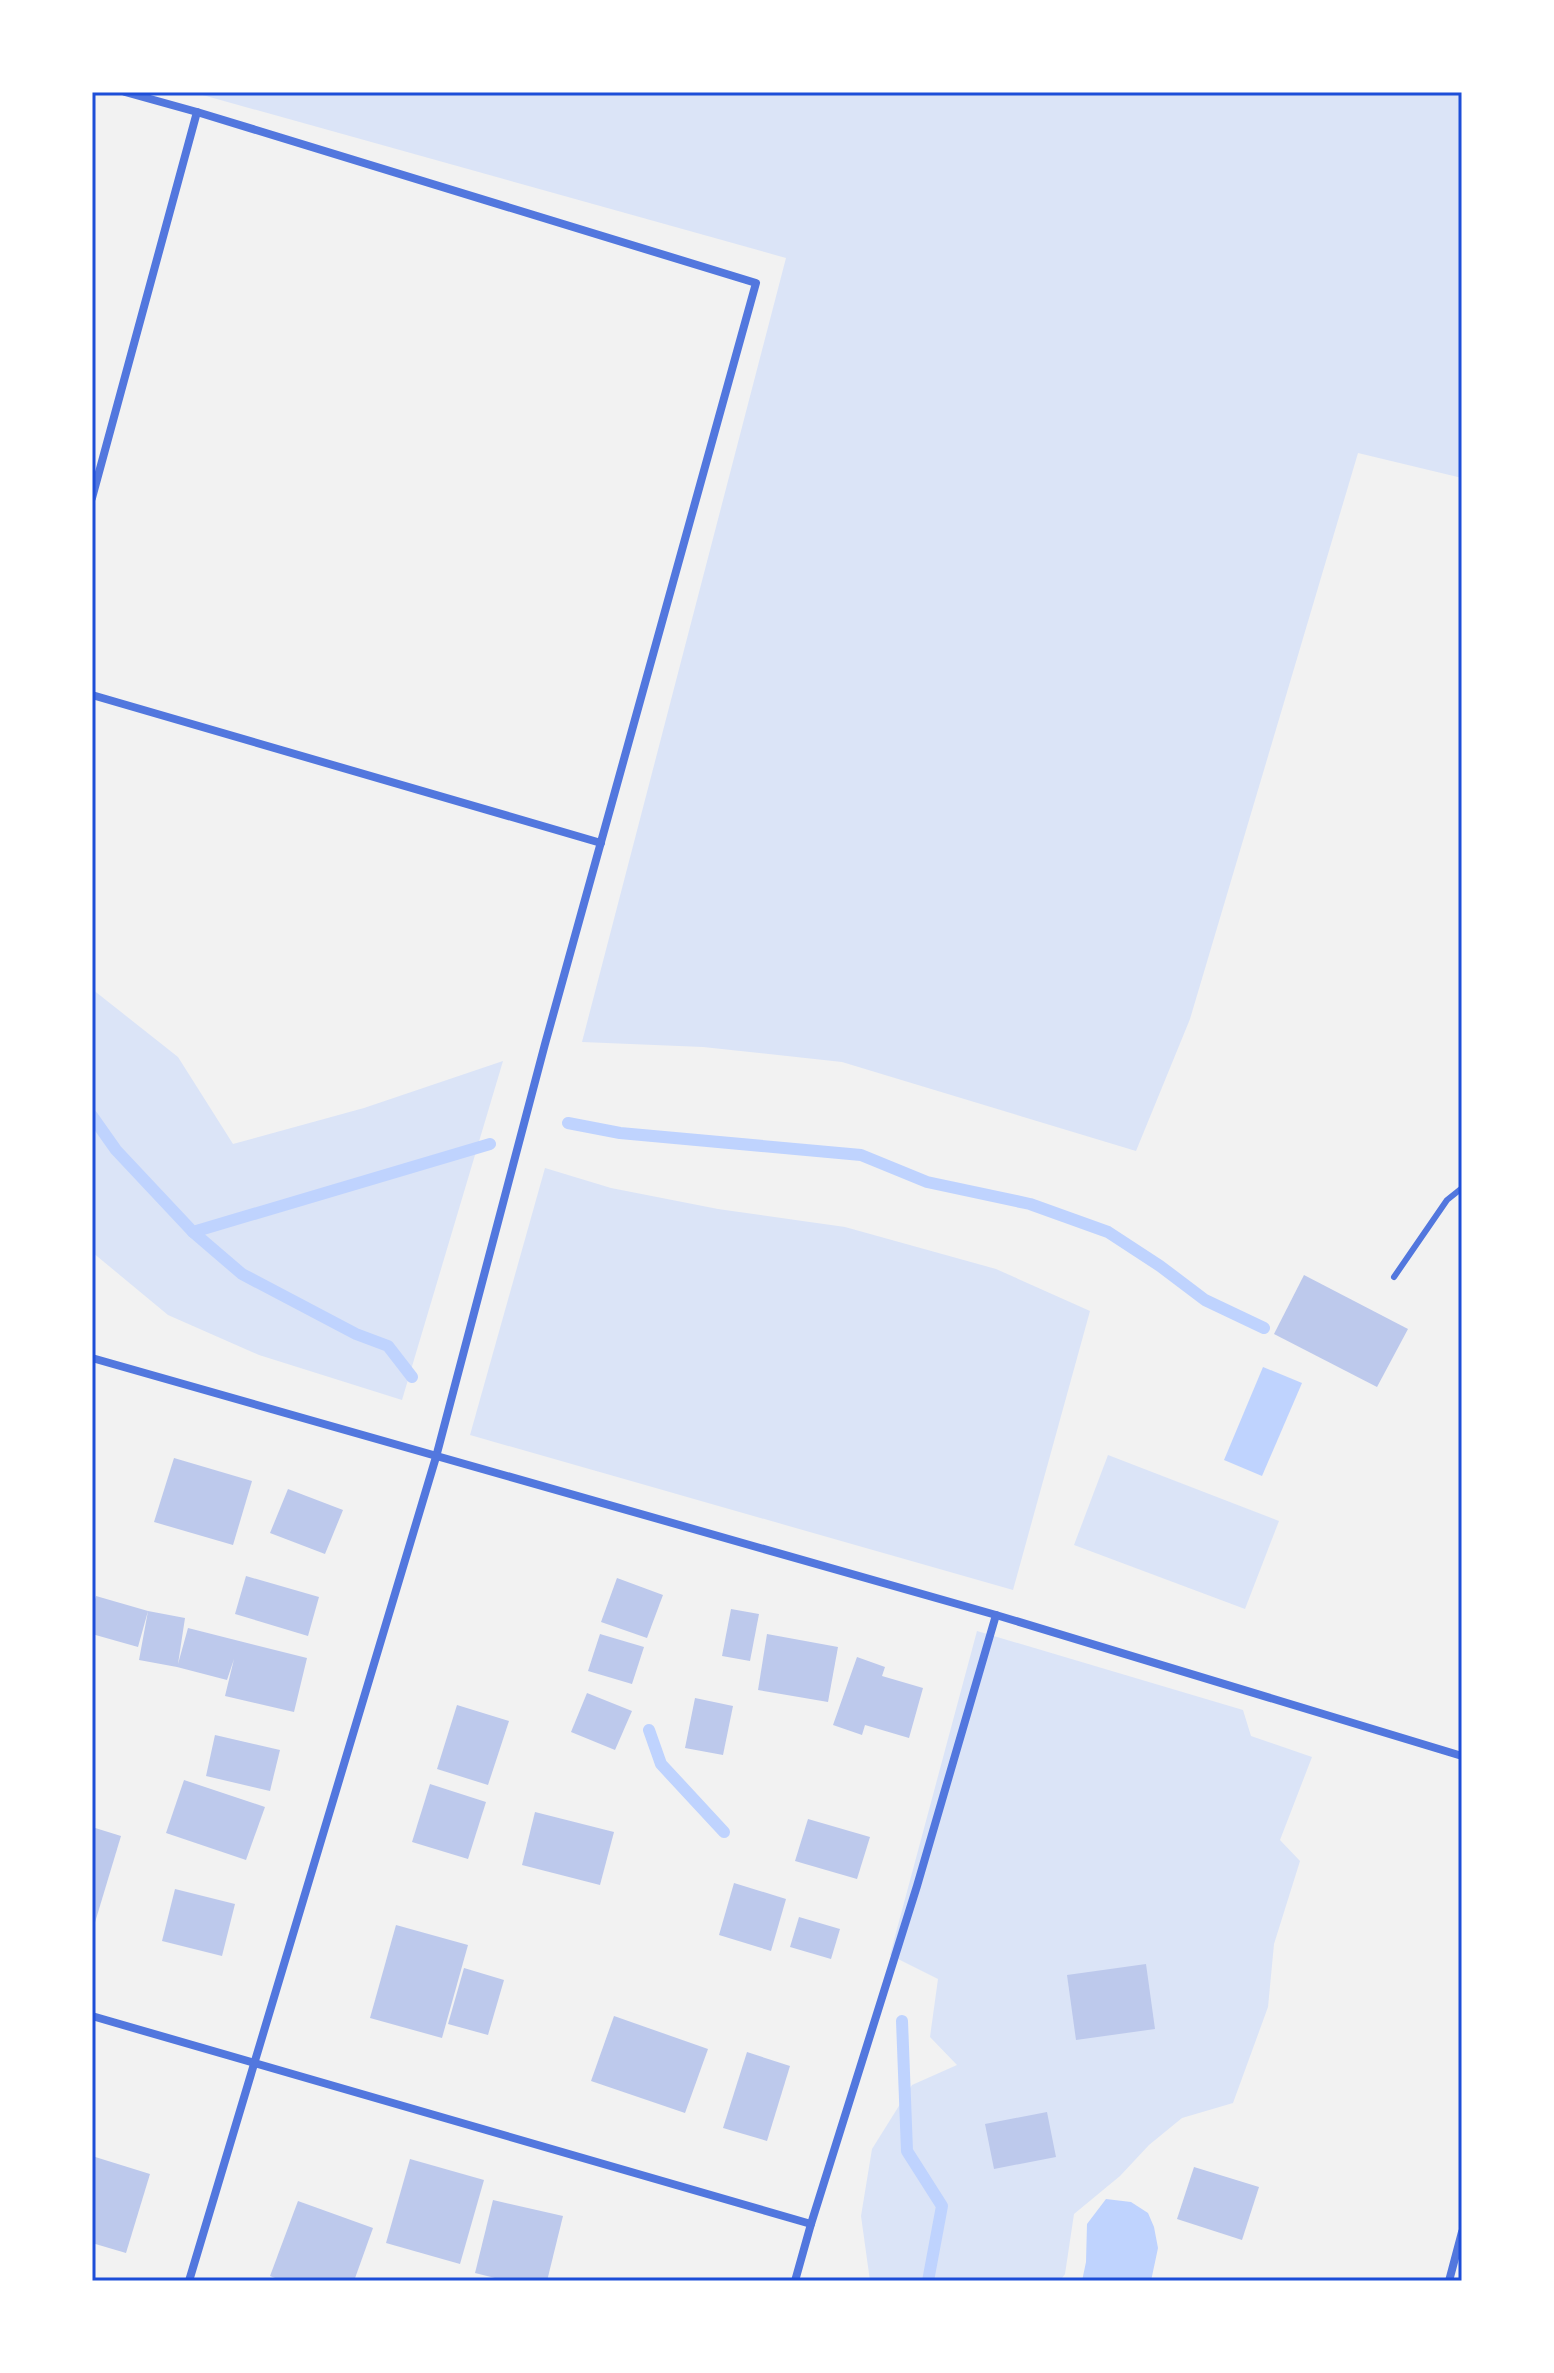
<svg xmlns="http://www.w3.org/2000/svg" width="1554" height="2373" font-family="'IBM Plex Serif',serif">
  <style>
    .green { fill: #dbe4f7 }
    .water { fill: #bfd3fe }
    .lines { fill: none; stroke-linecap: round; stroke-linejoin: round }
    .stream { stroke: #bfd3fe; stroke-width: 12 }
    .building { fill: #bdc9ec }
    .service { stroke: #5277de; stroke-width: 6 }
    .minor { stroke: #5277de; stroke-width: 8 }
    .neatline { fill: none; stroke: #1d4ed8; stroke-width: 3 }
  </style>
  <rect width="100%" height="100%" fill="#f2f2f2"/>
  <g class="green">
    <polygon points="192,92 1462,92 1462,478 1358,453 1190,1019 1136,1151 842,1062 703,1047 582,1042 786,258"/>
    <polygon points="92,989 178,1057 233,1144 364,1108 503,1061 402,1400 259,1355 168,1315 92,1252"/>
    <polygon points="545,1168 611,1188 718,1209 845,1227 996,1269 1090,1311 1013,1590 470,1435"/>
    <polygon points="1108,1455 1279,1521 1245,1609 1074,1545"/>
    <polygon points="977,1631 1243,1710 1251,1736 1312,1757 1280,1840 1300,1861 1274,1944 1268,2007 1233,2103 1182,2118 1149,2145 1120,2176 1074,2214 1065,2274 1060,2281 870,2281 861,2216 872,2149 912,2085 957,2065 930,2037 938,1979 890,1955"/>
  </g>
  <g class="water">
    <polygon points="1263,1367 1302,1383 1262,1476 1224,1460"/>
    <polygon points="1106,2199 1131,2202 1148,2213 1154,2227 1158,2248 1151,2281 1082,2281 1086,2262 1087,2224"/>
  </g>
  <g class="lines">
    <g class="stream">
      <polyline points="92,1116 116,1150 193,1232 490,1144"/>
      <polyline points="568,1123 620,1133 861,1155 927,1182 1030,1204 1108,1232 1160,1266 1205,1300 1264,1328"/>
      <polyline points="193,1232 242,1274 356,1334 388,1346 412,1377"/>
      <polyline points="649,1730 661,1764 724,1832"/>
      <polyline points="902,2021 907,2151 942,2206 928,2281"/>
    </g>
  </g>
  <g class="building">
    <polygon points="1304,1275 1408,1329 1377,1387 1274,1334"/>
    <polygon points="174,1458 252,1481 233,1545 154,1522"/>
    <polygon points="288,1489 343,1510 325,1554 270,1533"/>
    <polygon points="246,1576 319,1597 308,1636 235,1614"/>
    <polygon points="617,1578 663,1595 647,1638 601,1622"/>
    <polygon points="96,1596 148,1611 185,1618 178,1664 188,1628 307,1658 294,1712 225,1696 234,1659 227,1680 177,1667 139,1660 148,1611 138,1647 92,1634 92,1609"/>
    <polygon points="731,1609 759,1614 750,1661 722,1656"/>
    <polygon points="600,1634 644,1647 632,1684 588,1671"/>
    <polygon points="767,1634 838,1647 828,1702 758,1690"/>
    <polygon points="857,1657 885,1667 882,1676 923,1688 909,1738 865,1725 862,1735 833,1725"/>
    <polygon points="587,1693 632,1711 615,1750 571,1732"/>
    <polygon points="695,1698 733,1706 723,1755 685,1748"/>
    <polygon points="457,1705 509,1721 488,1785 437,1769"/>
    <polygon points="215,1735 280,1750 270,1791 206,1776"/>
    <polygon points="184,1780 265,1807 246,1860 166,1833"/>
    <polygon points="430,1784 486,1802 468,1859 412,1842"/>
    <polygon points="535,1812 614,1832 600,1885 522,1865"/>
    <polygon points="808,1819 870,1837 857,1879 795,1861"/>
    <polygon points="92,1827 121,1836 93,1929 92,1929"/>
    <polygon points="734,1883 786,1899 771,1951 719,1935"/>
    <polygon points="175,1889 235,1904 222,1956 162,1941"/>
    <polygon points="799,1917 840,1929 831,1959 790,1947"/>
    <polygon points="396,1925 468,1945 442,2038 370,2018"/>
    <polygon points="1146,1964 1155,2029 1076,2040 1067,1975"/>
    <polygon points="464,1968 504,1980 488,2035 448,2024"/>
    <polygon points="614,2016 708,2049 685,2113 591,2081"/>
    <polygon points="747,2052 790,2066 767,2141 723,2128"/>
    <polygon points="1047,2112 1056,2157 994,2169 985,2124"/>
    <polygon points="92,2156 150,2174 126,2253 92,2243"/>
    <polygon points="410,2159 484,2180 460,2264 386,2243"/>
    <polygon points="1194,2167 1259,2187 1242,2240 1177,2219"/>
    <polygon points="493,2200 563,2216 547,2281 507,2281 475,2273"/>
    <polygon points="298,2201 373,2228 354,2281 283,2281 270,2276"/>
  </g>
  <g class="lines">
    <polyline class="service" points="1394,1277 1447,1200 1462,1188"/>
    <g class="minor">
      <polyline points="125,92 197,112 756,283 545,1044 436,1457 189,2281"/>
      <polyline points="92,498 197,112"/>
      <polyline points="92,695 601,843"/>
      <polyline points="92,1358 996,1615 1462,1756"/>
      <polyline points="92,2016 811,2224"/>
      <polyline points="795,2281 811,2224 917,1886 996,1615"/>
      <polyline points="1449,2281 1462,2232"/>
    </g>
  </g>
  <rect width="1554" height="2373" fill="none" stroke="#ffffff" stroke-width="188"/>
  <rect x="94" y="94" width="1366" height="2185" class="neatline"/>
</svg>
